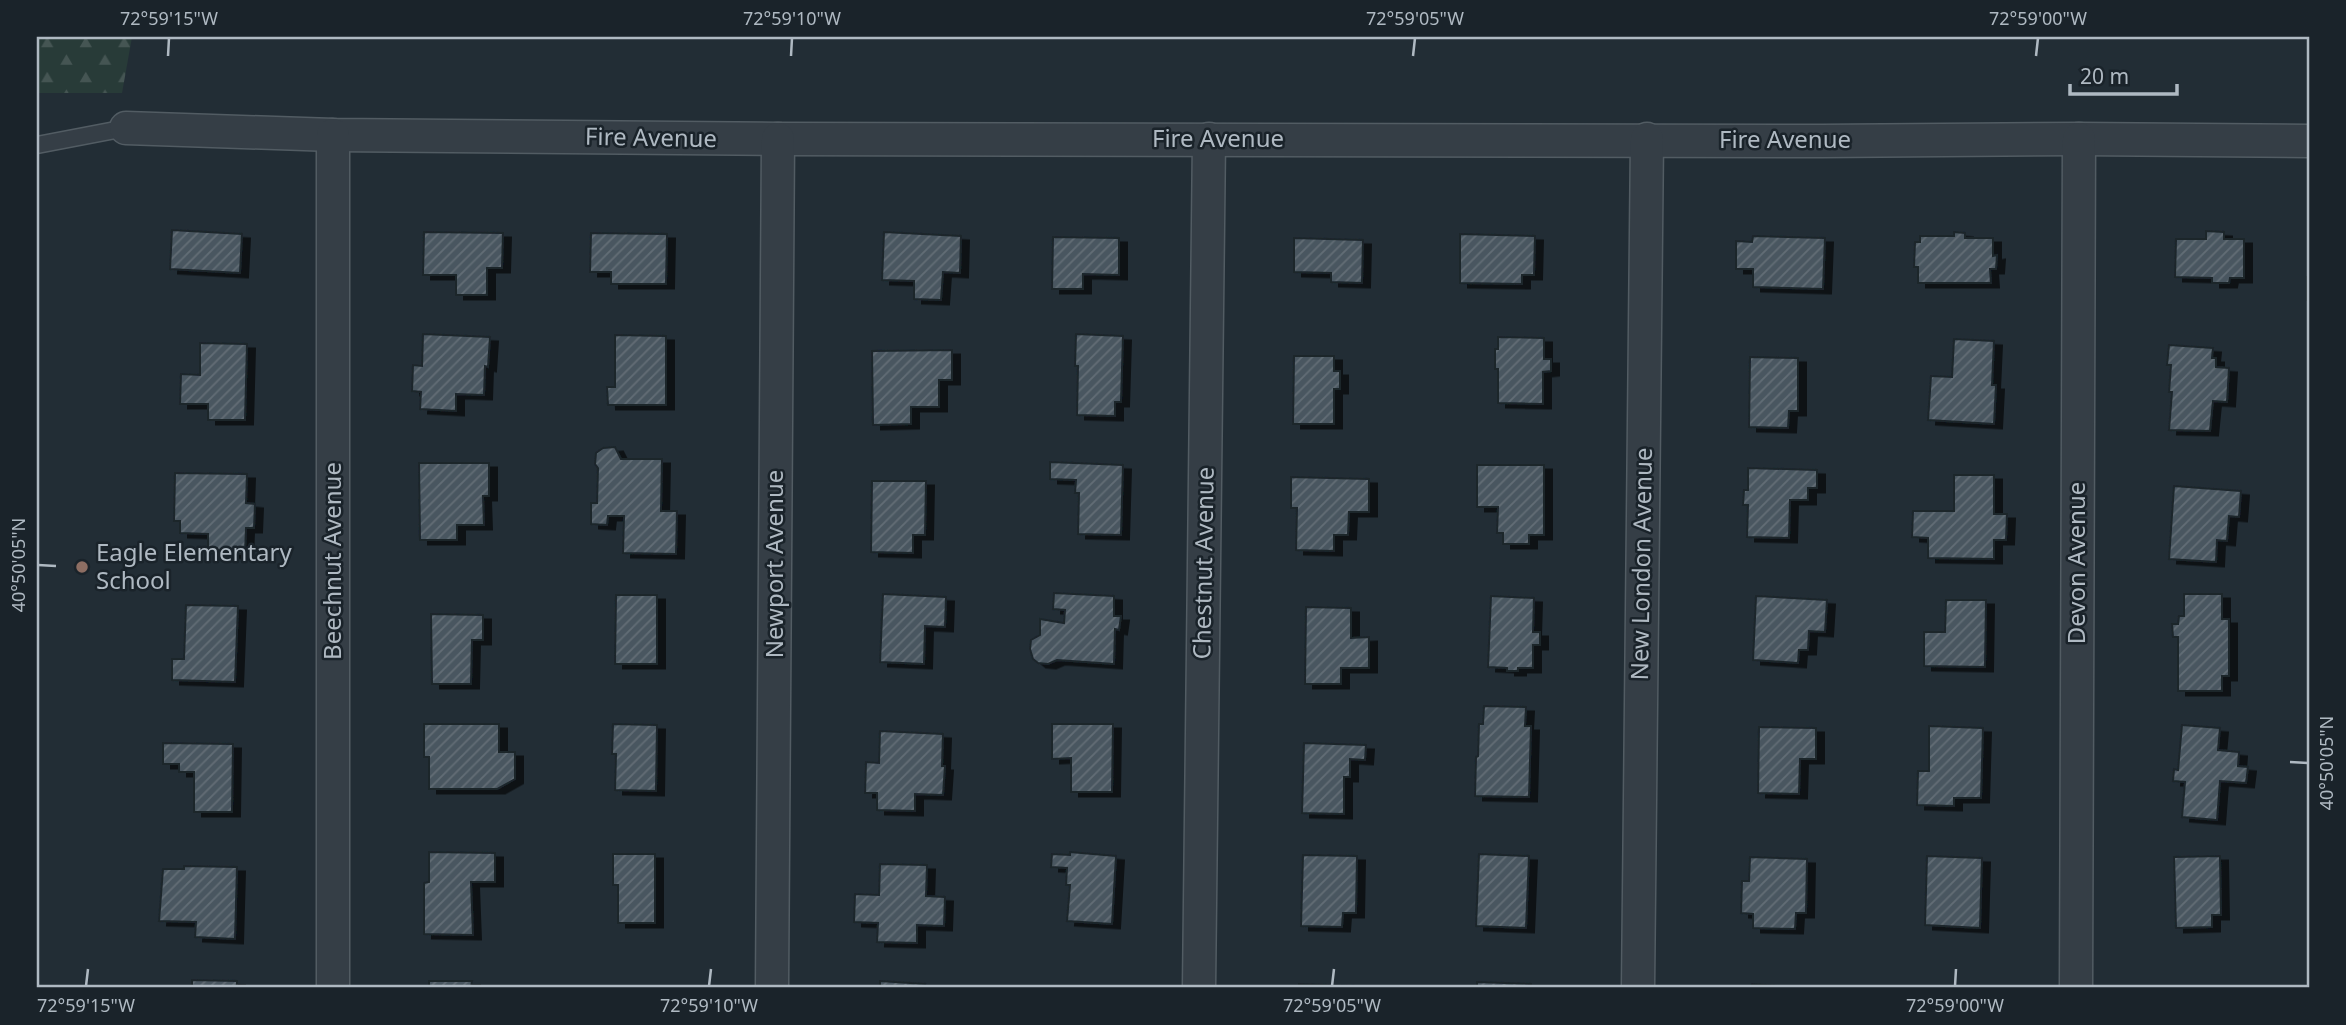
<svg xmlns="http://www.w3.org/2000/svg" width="2346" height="1025" font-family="'Noto Sans',sans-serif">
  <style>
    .forest { fill: url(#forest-firs) }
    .building { fill: url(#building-hatch); stroke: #1c252c; stroke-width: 2; filter: url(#shadow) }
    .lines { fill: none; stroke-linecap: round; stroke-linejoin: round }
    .service-casing { stroke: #525c63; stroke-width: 19 }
    .minor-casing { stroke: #525c63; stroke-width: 35 }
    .service { stroke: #353e46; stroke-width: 16 }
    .minor { stroke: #353e46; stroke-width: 32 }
    .ticks { fill: none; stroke: #afb9c2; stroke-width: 2.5 }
    .education-dot { fill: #8d6e63; stroke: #1a232a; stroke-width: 2.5 }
    .labels { text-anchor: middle; stroke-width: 5; stroke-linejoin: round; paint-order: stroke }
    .street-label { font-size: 24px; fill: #afb9c2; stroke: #1a232a }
    .poi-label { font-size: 24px; fill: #afb9c2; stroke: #1a232a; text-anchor: start }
    .neatline { fill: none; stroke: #afb9c2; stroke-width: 2.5 }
    .ticks-label { font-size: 18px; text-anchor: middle; fill: #afb9c2 }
  </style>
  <defs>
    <pattern id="forest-firs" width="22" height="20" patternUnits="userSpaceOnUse" patternTransform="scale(1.75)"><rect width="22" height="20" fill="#283b38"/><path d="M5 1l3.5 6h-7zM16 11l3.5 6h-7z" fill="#455553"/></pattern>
    <pattern id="building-hatch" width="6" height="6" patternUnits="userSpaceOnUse" patternTransform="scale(1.75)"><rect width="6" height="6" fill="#4a5760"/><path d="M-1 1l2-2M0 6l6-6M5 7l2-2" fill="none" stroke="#626d75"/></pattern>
    <filter id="shadow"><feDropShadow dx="8" dy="4.5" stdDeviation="0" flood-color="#0009"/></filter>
  </defs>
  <rect width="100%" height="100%" fill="#222d35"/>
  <polygon class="forest" points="37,37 132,37 122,93 37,93"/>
  <g class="building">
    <polygon points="172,230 242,234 240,273 170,269"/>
    <polygon points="2206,231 2224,232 2224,239 2244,239 2244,278 2230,278 2229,283 2212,283 2212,278 2175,277 2176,239 2206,239"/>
    <polygon points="424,232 503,233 502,268 487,268 487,295 456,295 456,275 423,275"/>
    <polygon points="884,232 961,236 960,273 943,272 941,300 914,299 914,281 882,280"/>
    <polygon points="1954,232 1965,233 1965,238 1993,238 1993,256 1997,255 1996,269 1990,269 1991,283 1918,283 1918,267 1914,267 1915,242 1920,242 1920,236 1954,236"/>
    <polygon points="591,233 667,234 666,284 611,284 611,272 590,272"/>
    <polygon points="1460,234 1535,236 1534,275 1522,275 1522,284 1460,283"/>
    <polygon points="1753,236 1825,238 1823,289 1753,287 1753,269 1736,269 1736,241 1752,242"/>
    <polygon points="1053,237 1119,238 1119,275 1083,274 1083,289 1052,289"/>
    <polygon points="1294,238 1363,240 1362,283 1331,282 1331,273 1294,272"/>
    <rect x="2307" y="277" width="2" height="23"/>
    <polygon points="423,334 490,337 488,367 485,366 484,395 456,394 456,411 420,409 421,392 412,391 413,365 422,366"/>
    <polygon points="1076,334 1123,336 1121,402 1115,402 1115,416 1077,415 1078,366 1075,366"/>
    <polygon points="615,335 666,336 666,405 608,405 607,387 615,387"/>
    <polygon points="1498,337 1544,338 1544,359 1551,359 1551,371 1543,372 1543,404 1498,403 1498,369 1495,369 1495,349 1498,349"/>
    <polygon points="1954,339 1994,341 1992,385 1996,385 1994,424 1928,420 1931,376 1952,377"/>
    <polygon points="200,343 247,344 245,420 208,420 208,404 180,404 181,374 200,375"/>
    <polygon points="2169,345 2213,348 2212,358 2216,358 2216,367 2229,368 2227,402 2213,401 2210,431 2169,430 2172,392 2169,392 2171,365 2167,365"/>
    <polygon points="952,350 952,380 939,380 939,407 911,407 911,424 873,425 872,351"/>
    <polygon points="1294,356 1334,356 1334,371 1340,371 1340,389 1334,389 1334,424 1293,424"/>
    <polygon points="1750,357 1798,358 1798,411 1789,411 1788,428 1749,427"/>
    <polygon points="615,447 621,459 662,459 661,511 677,511 676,554 623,553 624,516 608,516 607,525 591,524 591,503 597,503 598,468 595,464 596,453 603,448"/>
    <polygon points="1050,462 1123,465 1121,535 1078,534 1079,493 1075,493 1076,480 1050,479"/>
    <polygon points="419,463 489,463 489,496 483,496 484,525 457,525 457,540 420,540"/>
    <polygon points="1477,465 1544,465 1544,535 1529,535 1529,544 1503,544 1503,533 1497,533 1498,507 1477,507"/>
    <polygon points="1748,468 1817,470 1817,488 1808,488 1808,500 1790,500 1789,538 1747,537 1748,505 1743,505 1744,490 1748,490"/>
    <polygon points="175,473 247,474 246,503 255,504 254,528 246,528 245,554 208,553 208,534 180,533 180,521 174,521"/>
    <polygon points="1954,475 1994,475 1994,514 2007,514 2006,540 1994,540 1994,559 1928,558 1928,538 1912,537 1913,511 1954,511"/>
    <polygon points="1291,477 1369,479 1369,512 1349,512 1348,535 1334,535 1334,551 1296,550 1297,508 1291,508"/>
    <polygon points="872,481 926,481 925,535 913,535 913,553 871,552"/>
    <polygon points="2174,486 2241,491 2239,517 2229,516 2227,541 2217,540 2216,562 2169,559"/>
    <polygon points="1054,593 1114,596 1114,616 1121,616 1119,630 1115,629 1114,664 1057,660 1048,664 1038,663 1033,659 1030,649 1031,640 1040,635 1040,619 1064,623 1065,610 1053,609"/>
    <polygon points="883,594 946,597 945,627 925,626 924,664 880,662"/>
    <polygon points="2184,594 2222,594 2222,619 2229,619 2229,676 2222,676 2222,691 2178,691 2178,637 2173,637 2172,624 2178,624 2179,616 2184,616"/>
    <polygon points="616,595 657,595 657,664 615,664"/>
    <polygon points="1491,596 1534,598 1533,632 1540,632 1540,645 1533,645 1533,668 1518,668 1518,671 1507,671 1507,668 1488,667"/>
    <polygon points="1756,596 1827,600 1825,632 1809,631 1808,650 1799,650 1798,663 1753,660"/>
    <polygon points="1946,600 1986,600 1985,667 1924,666 1924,632 1945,632"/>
    <polygon points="186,605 238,606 235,682 172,680 172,659 184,659"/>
    <polygon points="1306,607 1351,608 1351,638 1369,637 1369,668 1341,668 1341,684 1305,684"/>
    <polygon points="431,614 483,615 483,640 472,640 471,684 432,684"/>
    <polygon points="1484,706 1526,707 1525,726 1531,726 1529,797 1475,796 1476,757 1478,756 1479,724 1483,724"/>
    <polygon points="424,724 499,724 499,752 515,752 515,779 497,789 429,789 429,757 424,757"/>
    <polygon points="613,724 657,725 656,791 615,790 616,754 612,754"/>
    <polygon points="1052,724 1113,724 1112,792 1071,792 1071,758 1052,759"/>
    <polygon points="2182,725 2220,728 2218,750 2239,752 2238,766 2248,767 2246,783 2220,781 2217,820 2182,817 2185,782 2173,781 2174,769 2178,770"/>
    <polygon points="1929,726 1983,728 1981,798 1954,798 1954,806 1917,805 1918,771 1929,771"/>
    <polygon points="1759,727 1816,728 1816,759 1800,759 1799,794 1758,793"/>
    <polygon points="880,731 943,734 942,766 945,766 943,795 915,794 915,811 877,810 877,793 865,793 866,762 879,763"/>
    <polygon points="163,743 233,744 232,812 194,812 194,772 179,772 179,764 163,764"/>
    <polygon points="1304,743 1366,745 1365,760 1350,759 1350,777 1344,777 1344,814 1302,813"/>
    <polygon points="429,852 495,853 495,882 471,882 473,935 424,934 424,883 429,882"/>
    <polygon points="1070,852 1116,856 1112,924 1067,921 1070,885 1066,885 1067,868 1051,867 1052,854 1070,855"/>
    <polygon points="613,854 655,854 655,923 618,923 618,885 613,885"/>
    <polygon points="1479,854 1529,856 1526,928 1476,926"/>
    <polygon points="1303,855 1357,856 1356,913 1343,913 1342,927 1301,926"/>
    <polygon points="1927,856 1982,858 1980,928 1925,925"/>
    <polygon points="2220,856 2221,915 2212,915 2212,927 2176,928 2174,857"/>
    <polygon points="1750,857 1807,859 1806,913 1796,913 1795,929 1753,928 1753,914 1741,913 1742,881 1749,881"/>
    <polygon points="880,864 927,865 926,896 945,897 944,926 917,925 917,943 877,942 878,923 854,922 855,894 879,895"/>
    <polygon points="184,866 237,867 235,939 195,937 196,922 159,921 163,869 184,869"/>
    <polygon points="192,980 237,981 237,988 192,988"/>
    <polygon points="429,981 472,981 471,988 429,988"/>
    <polygon points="880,981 925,984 924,988 880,988"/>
    <polygon points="1477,982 1531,984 1531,988 1477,988"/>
    <polygon points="1299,984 1355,986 1355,988 1299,988"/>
    <polygon points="1752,984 1809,988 1751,988"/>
    <rect x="1926" y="987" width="55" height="1"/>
  </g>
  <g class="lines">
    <defs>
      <polyline id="service" points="37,145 126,128"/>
      <g id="minor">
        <polyline points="126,128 333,135 778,139 1822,141 2079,139 2309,141"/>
        <polyline points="333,988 333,135"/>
        <polyline points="772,988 778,139"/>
        <polyline points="1199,988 1209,139"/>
        <polyline points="1638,988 1647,139"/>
        <polyline points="2076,988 2079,139"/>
      </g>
    </defs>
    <use href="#service" class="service-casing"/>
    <use href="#minor" class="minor-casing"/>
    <use href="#service" class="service"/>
    <use href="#minor" class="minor"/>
  </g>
  <path class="ticks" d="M168,56L169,38M791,56L792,38M1413,56L1415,38M2036,56L2038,38M38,565L56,566M2290,762L2308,763M86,986L88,969M709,986L711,969M1332,986L1334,969M1955,986L1956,969"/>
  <circle class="education-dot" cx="82" cy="567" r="7"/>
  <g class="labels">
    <g class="street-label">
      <text transform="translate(651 138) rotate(1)" y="8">Fire Avenue</text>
      <text x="1218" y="147">Fire Avenue</text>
      <text x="1785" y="148">Fire Avenue</text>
      <text transform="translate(333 561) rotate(-90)" y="8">Beechnut Avenue</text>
      <text transform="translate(1204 563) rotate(-89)" y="8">Chestnut Avenue</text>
      <text transform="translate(2077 563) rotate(-90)" y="8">Devon Avenue</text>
      <text transform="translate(775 564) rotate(-90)" y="8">Newport Avenue</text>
      <text transform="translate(1642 564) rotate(-89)" y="8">New London Avenue</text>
    </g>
    <g class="poi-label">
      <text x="96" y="561">Eagle Elementary<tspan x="96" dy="28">School</tspan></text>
    </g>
  </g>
  <rect width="2346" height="1025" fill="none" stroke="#1a232a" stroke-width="77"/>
  <path d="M2070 84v10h107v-10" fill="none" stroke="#afb9c2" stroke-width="3.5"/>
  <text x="2080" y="84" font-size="21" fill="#afb9c2" stroke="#1a232a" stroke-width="5" paint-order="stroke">20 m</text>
  <rect x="38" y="38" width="2270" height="948" class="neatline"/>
  <g class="ticks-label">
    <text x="169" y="25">72°59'15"W</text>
    <text x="792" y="25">72°59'10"W</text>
    <text x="1415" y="25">72°59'05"W</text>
    <text x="2038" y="25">72°59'00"W</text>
    <text transform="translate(19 565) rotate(-90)" y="6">40°50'05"N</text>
    <text transform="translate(2327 763) rotate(-90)" y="6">40°50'05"N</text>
    <text x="86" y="1012">72°59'15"W</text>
    <text x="709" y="1012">72°59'10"W</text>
    <text x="1332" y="1012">72°59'05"W</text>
    <text x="1955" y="1012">72°59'00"W</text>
  </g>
</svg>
